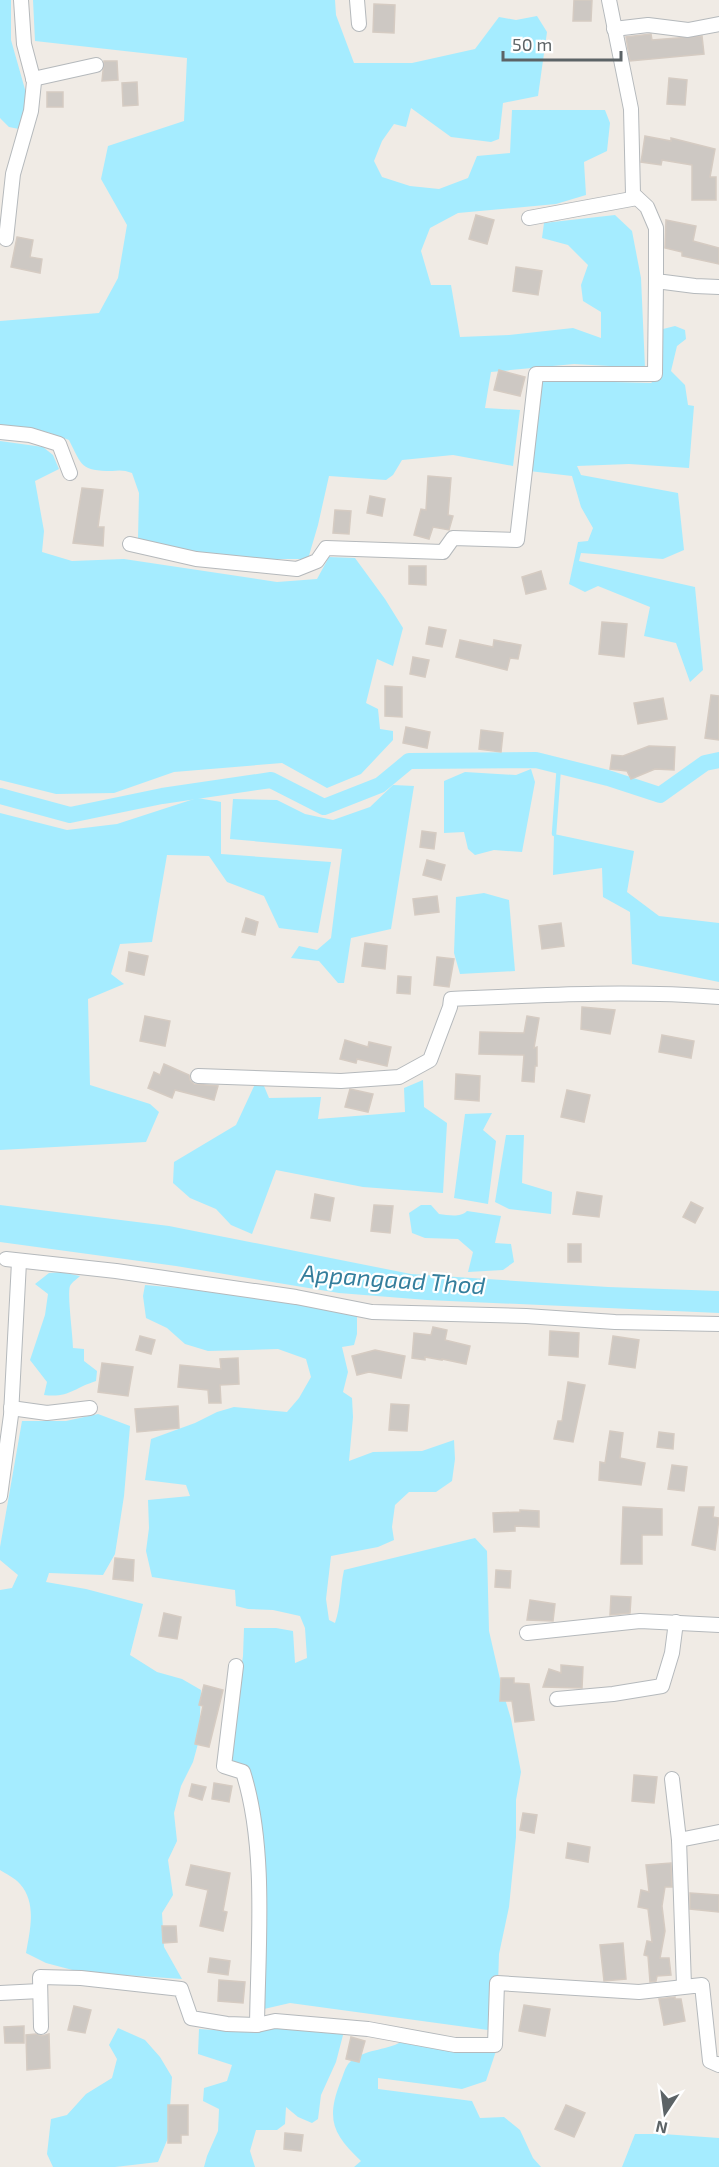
<svg xmlns="http://www.w3.org/2000/svg" width="719" height="2167" font-family="'Exo 2',sans-serif">
  <style>
    .water { fill: #a5ecff }
    .lines { fill: none; stroke-linecap: round; stroke-linejoin: round }
    .stream { stroke: #a5ecff; stroke-width: 4.5 }
    .canal { stroke: #a5ecff; stroke-width: 16 }
    .building { fill: #cdc8c3; stroke: #d5cbc2; stroke-width: 1.5 }
    .minor-casing { stroke: #b5b9bc; stroke-width: 16 }
    .minor { stroke: #fff; stroke-width: 14 }
    .labels { text-anchor: middle; stroke-width: 4.5; stroke-linejoin: round; paint-order: stroke }
    .water-label { font-size: 24px; font-style: italic; fill: #347e9c; stroke: #fff }
  </style>
  <rect width="100%" height="100%" fill="#f0ebe5"/>
  <g class="water">
    <polygon points="0,0 11,0 11,40 28,100 24,130 9,127 0,118"/>
    <path d="M33,0H335L336,15L354,63H412L475,49L499,17L516,20L537,16L547,32L538,96L503,103L499,139L491,142L451,137L411,108L406,127L394,124L382,141L374,161L382,177L410,186L439,189L468,178L477,156L510,153L512,110H605L610,123L607,151L584,162L586,195L556,204L458,213L430,228L421,251L431,285H451L460,337L509,335L573,328L601,338V312L583,301L581,285L588,265L568,245L542,238L544,223L615,215L632,231L641,278L645,368L574,364L491,372L485,408L520,410L513,466L453,455L402,460L393,475L386,480L329,476L318,525L308,559H268L197,554L138,539L139,493L132,473C125,470 119,470 112,471C81,471 82,466 69,440L47,432L0,428V321L99,313L118,278L127,225L101,179L108,146L184,121L187,58L35,41Z"/>
    <polygon points="675,326 685,330 686,339 677,346 671,371 685,385 688,405 694,406 689,468 629,464 577,466 581,475 678,493 684,550 663,559 581,553 579,561 695,587 703,670 690,682 676,643 644,636 650,607 598,586 585,592 569,584 578,542 588,541 593,528 581,507 572,476 529,471 539,380 651,383 659,377 659,330"/>
    <polygon points="0,441 43,447 53,455 59,469 35,481 44,531 42,552 72,561 124,559 277,582 317,579 329,557 355,558 385,599 403,628 393,666 377,659 366,703 378,709 380,729 393,731 393,740 361,774 327,788 282,763 174,772 114,793 56,794 0,780"/>
    <polygon points="531,769 535,782 522,852 494,850 475,855 468,849 464,832 444,833 444,781 465,772 516,775"/>
    <polygon points="393,785 414,786 391,929 351,938 344,983 338,983 319,961 291,958 299,946 317,950 331,938 342,849 230,839 233,799 277,800 305,814 333,820 370,807"/>
    <polygon points="197,798 221,802 221,854 331,862 318,933 279,928 264,896 227,882 209,856 167,855 152,942 120,944 111,974 124,984 88,999 90,1085 150,1104 159,1112 146,1142 0,1150 0,813 67,830 117,824"/>
    <polygon points="554,834 634,851 627,892 659,916 719,923 719,982 632,964 630,912 603,897 602,868 553,875"/>
    <polygon points="484,893 509,900 515,971 460,974 454,953 456,897"/>
    <polygon points="423,1080 424,1107 447,1123 443,1193 363,1187 276,1170 252,1234 231,1225 216,1209 190,1198 173,1183 174,1162 236,1125 255,1084 264,1086 269,1098 321,1097 318,1119 405,1112 404,1088"/>
    <polygon points="492,1113 483,1130 496,1141 488,1204 454,1198 465,1114"/>
    <polygon points="506,1135 524,1135 522,1183 552,1192 551,1214 509,1209 495,1202"/>
    <polygon points="0,1205 169,1226 411,1274 608,1287 719,1291 719,1313 427,1300 339,1293 176,1266 0,1242"/>
    <path d="M421,1205H431L439,1214C448,1215 460,1218 467,1211L501,1216L495,1243L511,1244L514,1262L503,1270L468,1272L473,1252L458,1239L425,1238L412,1233L409,1213Z"/>
    <path d="M61,1272L80,1276C77,1279 72,1282 70,1286C67,1294 73,1335 73,1348L84,1349V1361L97,1371L96,1381C74,1388 69,1398 44,1395L47,1382L30,1360L45,1315L48,1294L35,1284L49,1273Z"/>
    <path d="M145,1285L179,1288L357,1311V1334L354,1345L342,1347L348,1372L343,1392L352,1398L353,1417L349,1461L373,1452L422,1451L454,1440L455,1459L452,1481L436,1492H409L395,1505L392,1527L394,1540L378,1547L331,1556L326,1599L329,1620L335,1623C341,1606 340,1588 344,1570L475,1538L487,1551L489,1631L503,1692L511,1719L521,1772L516,1800V1837L509,1907L499,1954L498,1984L502,2028L488,2030L290,2003L264,2009L250,1777L232,1762L229,1752L243,1656L244,1628H276L293,1631L295,1663L307,1658L305,1628L300,1616L273,1610L248,1609L236,1606L235,1590L152,1577L146,1551L149,1528L148,1500L190,1496L186,1485L145,1480L151,1439L195,1423L217,1412L234,1407L287,1412L299,1398L311,1377L306,1359L278,1349L208,1351L185,1344L167,1328L146,1318L143,1296Z"/>
    <path d="M98,1414L130,1426L124,1496L115,1554L103,1575L49,1573L46,1582L86,1589L143,1604L130,1655L157,1672L182,1679L201,1690L199,1740L193,1762L181,1786L174,1813L177,1841L168,1860L173,1895L162,1913L164,1947L182,1979L80,1972L46,1963L26,1953C30,1930 37,1903 20,1884C15,1878 6,1874 0,1870V1590L12,1588L18,1575L0,1560V1547L22,1421H66Z"/>
    <polygon points="349,2022 343,2035 336,2062 321,2095 318,2119 312,2123 298,2117 286,2107 285,2124 277,2130 256,2130 250,2151 255,2167 204,2167 207,2156 218,2131 219,2109 203,2101 204,2088 227,2081 232,2065 198,2054 199,2029 244,2032 263,2025"/>
    <polygon points="118,2028 145,2040 160,2057 172,2077 168,2138 158,2162 115,2167 53,2167 47,2154 51,2119 67,2115 86,2094 112,2078 117,2059 109,2045"/>
    <path d="M401,2042H499L486,2081L462,2089L378,2078V2089L472,2101L480,2118L504,2117L520,2130L533,2158L541,2167H354L361,2161C333,2134 326,2120 340,2083C343,2077 345,2066 350,2062C364,2049 385,2051 401,2042Z"/>
    <polygon points="635,2134 663,2134 719,2138 719,2167 622,2167"/>
  </g>
  <g class="lines">
    <polyline class="stream" points="554,834 559,766"/>
    <polyline class="canal" points="0,796 70,815 162,796 271,780 324,807 380,785 409,761 536,760 608,778 660,795 705,763 719,760"/>
  </g>
  <g class="building">
    <polygon points="574,0 592,0 591,21 573,21"/>
    <polygon points="374,4 395,5 394,33 373,32"/>
    <polygon points="651,34 652,40 702,36 704,54 630,61 626,37"/>
    <polygon points="104,61 117,61 118,80 102,81"/>
    <polygon points="669,78 687,80 685,105 667,104"/>
    <polygon points="137,82 138,105 123,106 122,83"/>
    <rect x="47" y="92" width="16" height="15"/>
    <polygon points="645,136 671,141 671,138 715,149 710,177 716,177 716,200 692,200 692,165 662,160 661,165 641,162"/>
    <polygon points="476,215 494,220 487,244 469,239"/>
    <polygon points="666,220 696,226 693,241 719,248 719,264 682,256 682,252 665,248"/>
    <polygon points="17,237 33,240 30,257 42,259 40,273 11,267"/>
    <polygon points="516,267 542,271 538,295 513,291"/>
    <polygon points="499,370 525,377 520,396 494,390"/>
    <polygon points="428,476 451,478 448,515 453,516 449,530 433,527 429,539 414,535 421,509 426,510"/>
    <polygon points="82,488 103,490 98,527 104,527 103,546 73,543"/>
    <polygon points="370,496 385,499 382,516 367,513"/>
    <polygon points="335,510 351,511 349,534 333,533"/>
    <polygon points="409,566 426,566 426,585 409,584"/>
    <polygon points="541,571 546,589 526,594 522,577"/>
    <polygon points="602,622 627,624 624,657 599,654"/>
    <polygon points="429,627 446,630 442,647 426,644"/>
    <polygon points="460,640 493,647 494,640 521,645 518,659 510,658 507,670 456,657"/>
    <polygon points="413,657 429,660 425,677 410,674"/>
    <polygon points="385,686 402,687 402,717 385,716"/>
    <polygon points="711,695 719,696 719,740 705,738"/>
    <polygon points="663,698 667,719 638,724 634,703"/>
    <polygon points="406,727 430,732 427,748 403,743"/>
    <polygon points="481,730 503,733 501,752 479,749"/>
    <polygon points="649,746 675,747 674,770 655,769 631,779 627,771 610,769 612,755 623,756"/>
    <polygon points="422,831 436,833 434,849 420,847"/>
    <polygon points="427,860 445,865 441,880 423,875"/>
    <polygon points="437,896 439,912 415,915 413,899"/>
    <polygon points="246,918 258,922 255,935 242,932"/>
    <polygon points="561,923 564,946 542,949 539,926"/>
    <polygon points="365,943 387,946 385,969 362,966"/>
    <polygon points="129,952 148,956 144,975 126,971"/>
    <polygon points="437,957 454,959 449,987 434,985"/>
    <polygon points="398,976 411,977 410,994 397,993"/>
    <polygon points="582,1007 615,1010 610,1034 581,1029"/>
    <polygon points="145,1016 170,1021 165,1046 140,1041"/>
    <polygon points="527,1016 539,1018 534,1048 537,1047 537,1066 535,1066 534,1082 522,1081 524,1055 479,1054 480,1032 524,1033"/>
    <polygon points="662,1035 694,1041 691,1058 659,1052"/>
    <polygon points="345,1040 368,1047 369,1042 391,1047 387,1066 357,1059 356,1063 340,1059"/>
    <polygon points="164,1064 189,1075 190,1080 194,1084 218,1086 214,1100 175,1090 172,1098 148,1088 154,1072 160,1075"/>
    <polygon points="456,1074 480,1076 479,1101 455,1099"/>
    <polygon points="350,1089 373,1094 368,1112 345,1107"/>
    <polygon points="567,1090 590,1095 584,1122 561,1117"/>
    <polygon points="577,1192 602,1196 599,1217 573,1214"/>
    <polygon points="315,1194 334,1198 330,1221 311,1218"/>
    <polygon points="691,1202 703,1208 695,1223 683,1217"/>
    <polygon points="374,1205 393,1206 390,1233 371,1231"/>
    <rect x="568" y="1244" width="13" height="18"/>
    <polygon points="433,1327 447,1330 445,1340 470,1346 466,1364 442,1359 442,1360 425,1357 425,1360 412,1358 414,1333 431,1335"/>
    <polygon points="550,1331 579,1333 578,1357 549,1355"/>
    <polygon points="140,1336 155,1340 151,1354 136,1350"/>
    <polygon points="613,1336 639,1340 635,1368 609,1364"/>
    <polygon points="375,1350 405,1356 401,1378 369,1372 357,1375 352,1356"/>
    <polygon points="238,1358 239,1384 220,1385 221,1403 209,1403 208,1390 178,1387 180,1365 221,1369 220,1359"/>
    <polygon points="102,1363 133,1367 128,1396 98,1392"/>
    <polygon points="568,1382 585,1385 573,1442 554,1439 558,1421 562,1421"/>
    <polygon points="391,1404 409,1405 407,1431 389,1430"/>
    <polygon points="178,1406 179,1428 137,1432 135,1409"/>
    <polygon points="610,1431 623,1433 620,1458 645,1463 641,1485 599,1480 600,1462 605,1463"/>
    <polygon points="659,1432 674,1434 673,1449 657,1447"/>
    <polygon points="672,1465 687,1467 684,1491 668,1489"/>
    <polygon points="623,1507 662,1509 662,1535 642,1535 642,1564 621,1564"/>
    <polygon points="699,1507 714,1507 713,1517 719,1518 715,1550 692,1545"/>
    <polygon points="520,1510 539,1511 539,1527 515,1526 515,1531 494,1532 493,1513 520,1512"/>
    <polygon points="115,1558 134,1560 133,1581 113,1579"/>
    <polygon points="496,1570 511,1571 510,1588 495,1587"/>
    <polygon points="611,1596 631,1597 630,1613 610,1615"/>
    <polygon points="530,1600 555,1604 553,1621 527,1620"/>
    <polygon points="164,1613 181,1617 177,1639 159,1636"/>
    <polygon points="561,1665 583,1667 582,1688 543,1687 549,1669 561,1673"/>
    <polygon points="501,1678 514,1678 514,1683 529,1684 534,1720 515,1722 512,1701 500,1701"/>
    <polygon points="204,1685 223,1690 209,1747 195,1744 203,1706 199,1705"/>
    <polygon points="634,1775 657,1777 654,1803 632,1801"/>
    <polygon points="214,1783 232,1786 229,1802 212,1799"/>
    <polygon points="192,1784 206,1787 202,1800 189,1796"/>
    <polygon points="523,1813 537,1815 534,1833 520,1830"/>
    <polygon points="568,1843 590,1847 588,1862 566,1858"/>
    <polygon points="671,1863 672,1887 665,1887 662,1906 665,1931 660,1958 669,1958 671,1975 657,1976 656,1981 650,1982 648,1956 644,1955 647,1941 652,1942 648,1909 638,1907 641,1890 649,1892 646,1865"/>
    <polygon points="191,1865 230,1873 223,1911 227,1912 223,1931 200,1926 208,1890 186,1885"/>
    <polygon points="690,1893 719,1895 719,1912 690,1909"/>
    <polygon points="162,1926 176,1926 177,1942 163,1943"/>
    <polygon points="623,1943 626,1979 604,1981 600,1945"/>
    <polygon points="210,1958 230,1961 228,1975 208,1972"/>
    <polygon points="219,1980 245,1982 243,2003 218,2001"/>
    <polygon points="675,1997 675,1999 681,1999 685,2021 664,2025 659,1999"/>
    <polygon points="524,2005 550,2009 545,2036 519,2031"/>
    <polygon points="74,2006 91,2010 85,2033 68,2030"/>
    <polygon points="24,2026 24,2043 5,2043 4,2027"/>
    <polygon points="36,2034 42,2036 49,2034 50,2068 27,2070 26,2035"/>
    <polygon points="351,2037 365,2041 359,2062 346,2059"/>
    <polygon points="168,2105 188,2105 188,2135 181,2135 181,2143 168,2143"/>
    <polygon points="566,2105 585,2113 574,2137 555,2129"/>
    <polygon points="285,2133 303,2135 301,2151 284,2149"/>
  </g>
  <g class="lines">
    <defs>
      <g id="minor">
        <polyline points="357,0 359,24"/>
        <polyline points="609,0 631,109 633,194 647,207 656,228 656,281 695,286 719,287"/>
        <polyline points="614,29 648,25 688,30 719,24"/>
        <polyline points="33,79 96,65"/>
        <polyline points="529,218 637,198"/>
        <polyline points="6,239 13,174 31,111 34,82 24,44 21,0"/>
        <polyline points="0,432 30,435 59,444 70,473"/>
        <polyline points="130,544 196,559 297,569 317,561 326,548 443,552 453,538 517,540 536,374 655,374 656,281"/>
        <path d="M198,1076L341,1081L399,1077L430,1060L450,1007L451,999C541,995 629,990 719,997"/>
        <polyline points="6,1259 116,1271 296,1297 372,1312 526,1316 615,1322 719,1324"/>
        <polyline points="11,1408 47,1413 90,1408"/>
        <polyline points="0,1496 11,1415 19,1262"/>
        <polyline points="527,1633 640,1621 719,1625"/>
        <path d="M236,1666L224,1766L243,1772C267,1847 258,1946 257,2025"/>
        <polyline points="557,1699 613,1694 662,1686 672,1653 676,1622"/>
        <polyline points="672,1779 679,1840"/>
        <polyline points="684,1986 679,1840 719,1832"/>
        <polyline points="0,1993 40,1991"/>
        <polyline points="41,2027 40,1977 81,1978 181,1989 191,2018 227,2024 257,2025 275,2021 368,2029 455,2045 495,2045 497,1983 639,1992 702,1985 710,2061 719,2065"/>
      </g>
    </defs>
    <use href="#minor" class="minor-casing"/>
    <use href="#minor" class="minor"/>
  </g>
  <g class="labels">
    <g class="water-label">
      <text transform="translate(393 1280) rotate(4)" y="8">Appangaad Thod</text>
    </g>
  </g>
  <g transform="translate(665 2113) rotate(193)" stroke="#ffffff" stroke-width="4.5" paint-order="stroke">
  <path d="M0-4.5L10 22L0 15L-10 22Z" fill="#5c6366"/>
  <text y="-9" font-size="16" font-weight="bold" text-anchor="middle" fill="#5c6366">N</text>
  </g>
  <path d="M503 51v9h118v-9" fill="none" stroke="#5c6366" stroke-width="3"/>
  <text x="512" y="51" font-size="18" fill="#5c6366" stroke="#ffffff" stroke-width="4.5" paint-order="stroke">50 m</text>
</svg>
